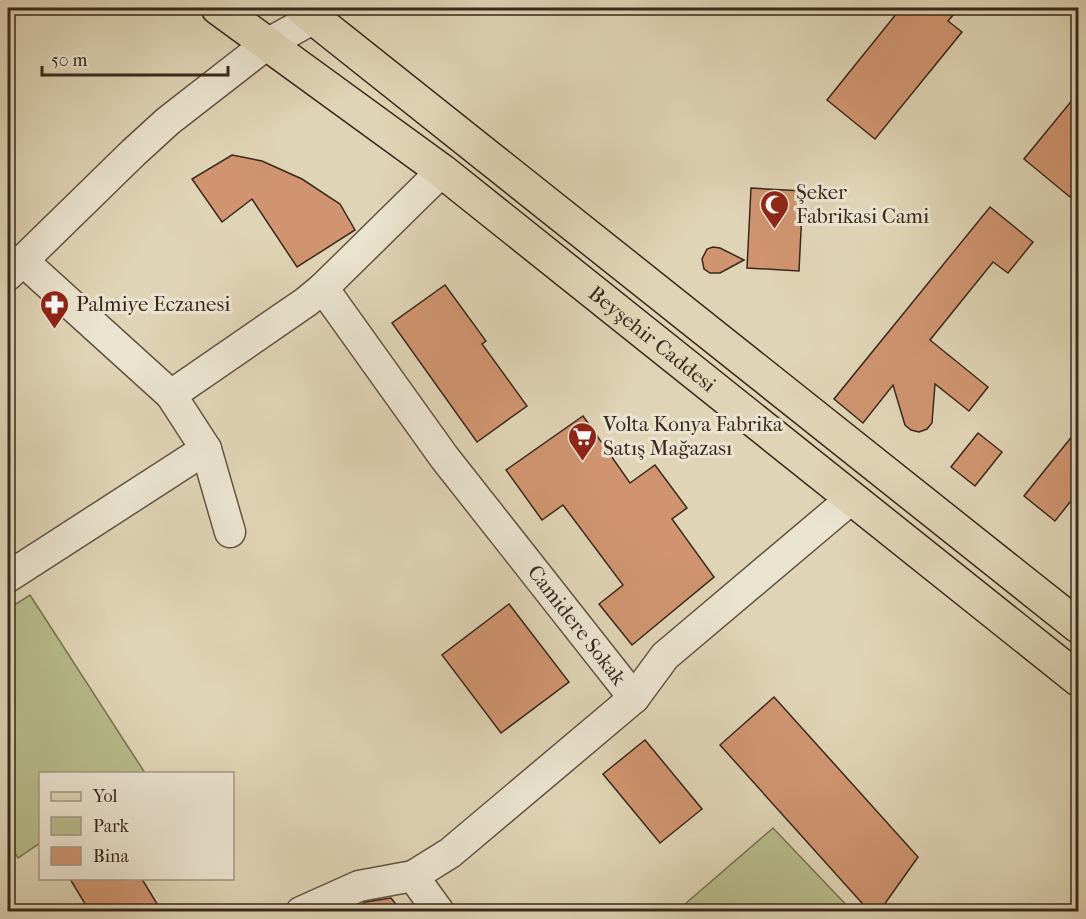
<svg xmlns="http://www.w3.org/2000/svg" width="1086" height="919" font-family="'IM FELL French Canon',serif">
  <style>
    .green { fill: #b7bb8a; stroke: #787253; stroke-width: 1.5 }
    .building { fill: #d09570; stroke: #3a281c; stroke-width: 1.5 }
    .lines { fill: none; stroke-linecap: round; stroke-linejoin: round }
    .minor-casing { stroke: #635342; stroke-width: 33 }
    .primary-casing { stroke: #3a281c; stroke-width: 36 }
    .minor { stroke: #eae3cf; stroke-width: 30 }
    .primary { stroke: #dfd4b5; stroke-width: 33 }
    .labels { text-anchor: middle; stroke-width: 6; stroke-linejoin: round; paint-order: stroke }
    .poi-label { font-size: 21px; fill: #3a281c; stroke: #eae3cf; text-anchor: start }
    .street-label { font-size: 21px; fill: #3a281c; stroke: #eae3cf }
  </style>
  <rect width="100%" height="100%" fill="#dfd4b5"/>
  <filter id="stains"><feTurbulence type="fractalNoise" baseFrequency=".00333" numOctaves="4"/><feColorMatrix values="0 0 0 0 .2 0 0 0 0 .09 0 0 0 0 .02 0 0 0 .5 -.17"/></filter>
  <radialGradient id="worn" r=".72"><stop offset=".6" stop-color="#630" stop-opacity="0"/><stop offset="1" stop-color="#630" stop-opacity=".3"/></radialGradient>
  <g class="green">
    <polygon points="30,595 145,773 40,774 40,843 18,858 8,842 8,609"/>
    <polygon points="773,828 852,911 677,911"/>
  </g>
  <g class="building">
    <polygon points="901,8 959,8 948,21 962,32 875,139 827,100"/>
    <polygon points="1078,93 1078,186 1070,197 1024,159"/>
    <polygon points="232,155 262,161 302,179 340,204 355,230 297,267 252,199 222,222 192,179"/>
    <polygon points="751,188 803,191 799,271 747,268"/>
    <polygon points="990,207 1033,242 1008,273 993,262 930,340 988,387 969,411 935,384 932,423 927,429 919,432 911,430 905,425 893,385 863,423 834,399"/>
    <polygon points="713,247 720,248 744,260 720,273 710,273 704,269 702,259 707,249"/>
    <polygon points="445,285 486,341 482,344 527,406 477,442 392,323"/>
    <polygon points="583,416 630,483 655,465 687,508 672,519 714,577 632,645 599,604 623,585 563,505 542,520 506,470"/>
    <polygon points="1078,429 1078,492 1055,521 1024,496"/>
    <polygon points="978,433 1002,452 975,486 951,467"/>
    <polygon points="509,604 569,682 501,733 442,655"/>
    <polygon points="774,697 918,857 879,912 870,912 720,745"/>
    <polygon points="645,740 702,809 660,843 603,774"/>
    <polygon points="70,879 142,879 162,912 90,912"/>
    <polygon points="391,898 402,912 353,912 365,902"/>
  </g>
  <g class="lines">
    <defs>
      <g id="minor">
        <polyline points="22,260 171,395 206,449 230,532"/>
        <polyline points="8,275 133,153 168,121 267,44 314,18 322,8"/>
        <polyline points="171,395 306,302 323,288 442,171"/>
        <polyline points="8,577 206,449"/>
        <polyline points="634,698 665,656 851,499"/>
        <polyline points="413,876 439,912"/>
        <polyline points="301,912 359,886 413,876 450,853 634,698 444,457 323,288"/>
      </g>
      <g id="primary">
        <path id="s1" d="M218,8L442,171L1078,679"/>
        <polyline points="301,8 1078,626"/>
      </g>
    </defs>
    <use href="#minor" class="minor-casing"/>
    <use href="#primary" class="primary-casing"/>
    <use href="#minor" class="minor"/>
    <use href="#primary" class="primary"/>
  </g>
  <defs>
    <symbol id="mosque-pin" viewBox="-11 -11 22 30"><path d="M0 17L-7.5 6A9.5 9.5 0 1 1 7.5 6Z" fill="#8f2418" stroke="#eae3cf"/><path d="M3.5-4.9A6 6 0 1 0 3.5 4.9A5 5 0 1 1 3.5-4.9Z" fill="#fff"/></symbol>
    <symbol id="pharmacy-pin" viewBox="-11 -11 22 30"><path d="M0 17L-7.5 6A9.5 9.5 0 1 1 7.5 6Z" fill="#8f2418" stroke="#eae3cf"/><path d="M-2-6h4v4h4v4h-4v4h-4v-4h-4v-4h4Z" fill="#fff"/></symbol>
    <symbol id="supermarket-pin" viewBox="-11 -11 22 30"><path d="M0 17L-7.5 6A9.5 9.5 0 1 1 7.5 6Z" fill="#8f2418" stroke="#eae3cf"/><path d="M-6-5.5h2.5l.6 2H6L4.5 2H-2.5L-4.4-4H-6ZM-1.5 3.2a1.3 1.3 0 1 0 .1 0ZM3 3.2a1.3 1.3 0 1 0 .1 0Z" fill="#fff"/></symbol>
  </defs>
  <g fill-rule="evenodd">
    <use href="#mosque-pin" x="758" y="188" width="33" height="45"/>
    <use href="#pharmacy-pin" x="38" y="288" width="33" height="45"/>
    <use href="#supermarket-pin" x="566" y="420" width="33" height="45"/>
  </g>
  <g class="labels">
    <g class="poi-label">
      <text x="796" y="199">Şeker<tspan x="796" dy="24">Fabrikasi Cami</tspan></text>
      <text x="76" y="311">Palmiye Eczanesi</text>
      <text x="603" y="431">Volta Konya Fabrika<tspan x="603" dy="24">Satış Mağazası</tspan></text>
    </g>
    <g class="street-label">
      <text dy="7" stroke="none"><textPath href="#s1" startOffset="546">Beyşehir Caddesi</textPath></text>
      <text transform="translate(577 625) rotate(52)" y="7">Camidere Sokak</text>
    </g>
  </g>
  <rect width="1086" height="919" fill="none" stroke="#dfd4b5" stroke-width="30"/>
  <rect x="9" y="9" width="1068" height="901" fill="none" stroke="#3a281c" stroke-width="3"/>
  <rect x="15" y="15" width="1056" height="889" fill="none" stroke="#3a281c" stroke-width="1.5"/>
  <rect x="39" y="772" width="195" height="108" fill="#eae3cf" stroke="#a49887" stroke-width="1.5"/>
  <rect x="51" y="792" width="30" height="9" fill="#dfd4b5" stroke="#a49887" stroke-width="1.5"/>
  <text x="93" y="802" font-size="18" fill="#3a281c">Yol</text>
  <rect x="51" y="817" width="30" height="18" fill="#b7bb8a" stroke="#a49887" stroke-width="1.5"/>
  <text x="93" y="832" font-size="18" fill="#3a281c">Park</text>
  <rect x="51" y="847" width="30" height="18" fill="#d09570" stroke="#a49887" stroke-width="1.5"/>
  <text x="93" y="862" font-size="18" fill="#3a281c">Bina</text>
  <path d="M42 66v9h186v-9" fill="none" stroke="#3a281c" stroke-width="3"/>
  <text x="51" y="66" font-size="18" fill="#3a281c" stroke="#eae3cf" stroke-width="4.5" paint-order="stroke">50 m</text>
  <rect width="100%" height="100%" filter="url(#stains)"/>
  <rect width="100%" height="100%" fill="url(#worn)"/>
</svg>
